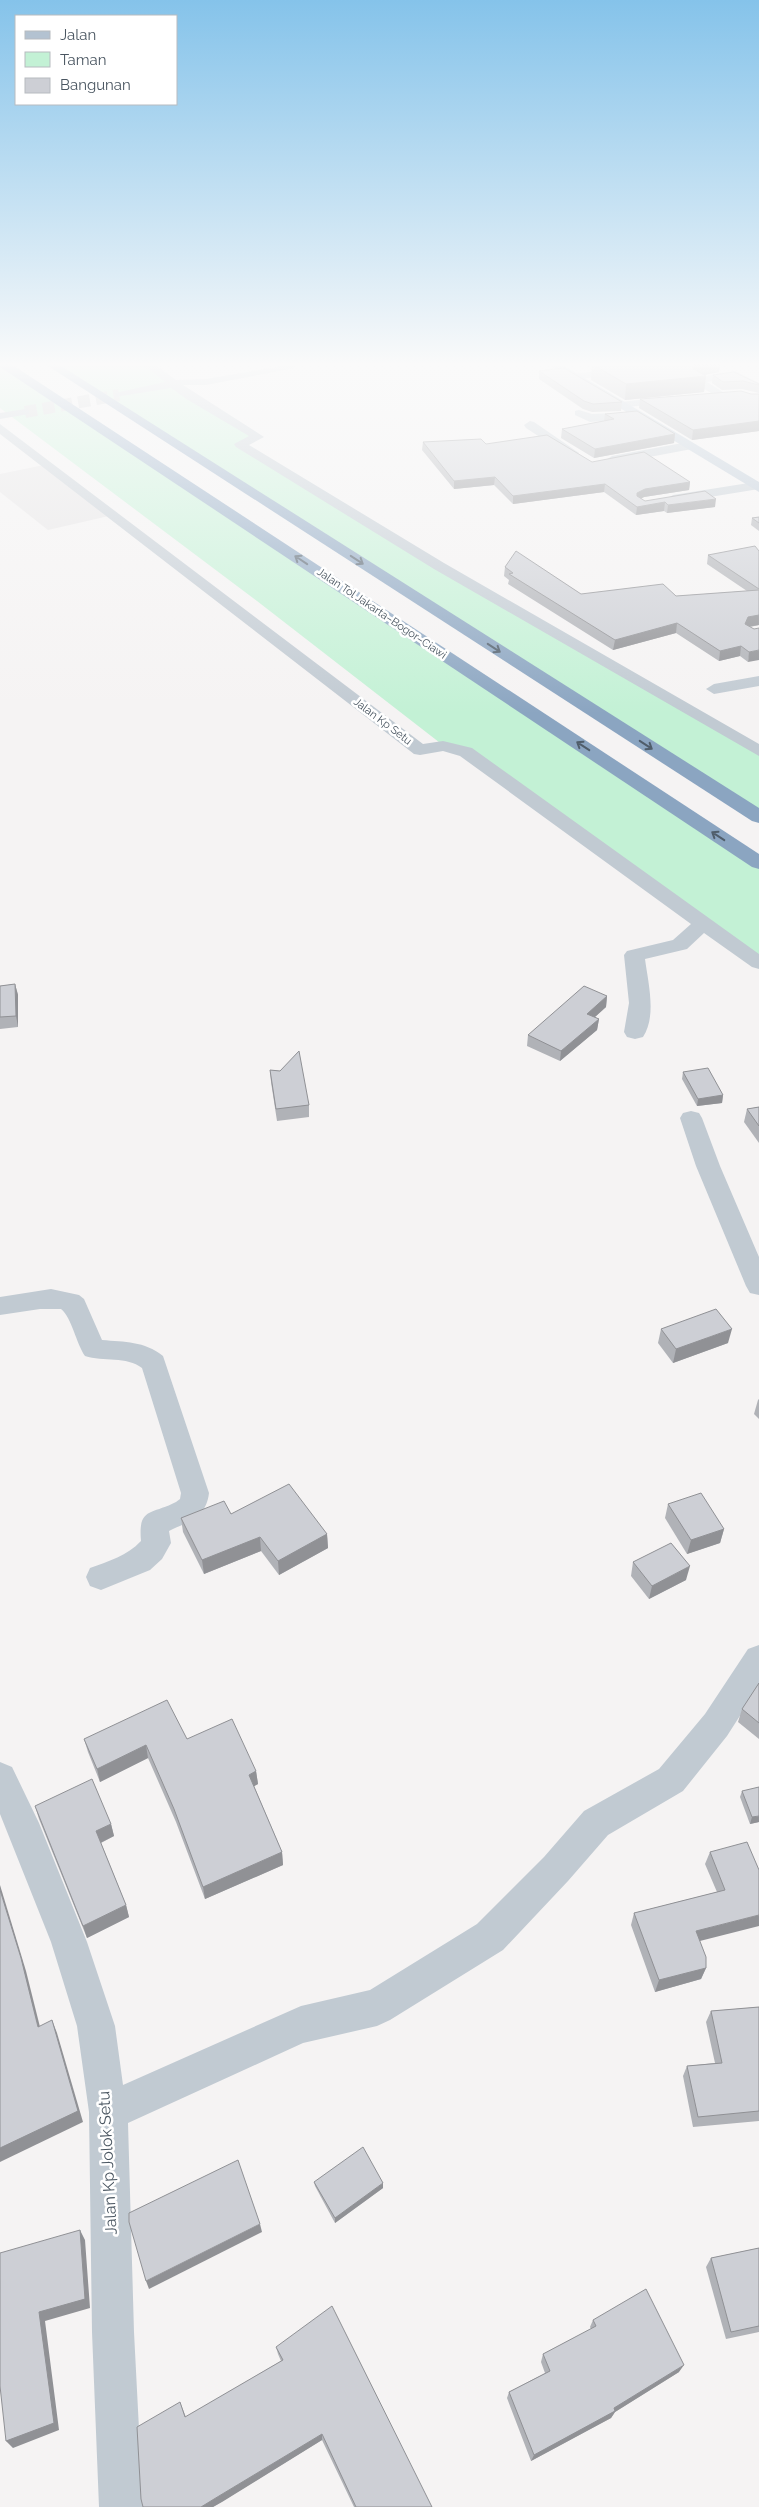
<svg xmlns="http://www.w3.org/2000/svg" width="759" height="2507" font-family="Raleway,sans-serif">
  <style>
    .education { fill: #e6e4e5 }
    .green { fill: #c3f1d5 }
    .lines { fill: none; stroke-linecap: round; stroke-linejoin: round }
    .street-tunnel { stroke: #caccce; stroke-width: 12; stroke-dasharray: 12 6; stroke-linecap: butt }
    .street { fill: #c1cad2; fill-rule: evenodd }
    .primary { fill: #b3c2d1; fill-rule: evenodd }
    .highway { fill: #8ba5c1; fill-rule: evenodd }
    .wall { fill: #b0b2b7 }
    .shaded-wall { fill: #909195 }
    .building { fill: #cdcfd5; stroke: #909195 }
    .oneway { stroke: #505e6b }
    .labels { text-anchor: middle; stroke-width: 5; stroke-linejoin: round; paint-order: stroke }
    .far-street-label { font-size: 11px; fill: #4a5661; stroke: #fff }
    .near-street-label { font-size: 16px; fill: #4a5661; stroke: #fff }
  </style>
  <rect width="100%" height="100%" fill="#f5f3f3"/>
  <polygon class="education" points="44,465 113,515 48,530 0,492 0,474"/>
  <g class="green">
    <polygon points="0,364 4,364 759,863 759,961 466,752 444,746 257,601 0,408"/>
    <polygon points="51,364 148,364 258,437 241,444 759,751 759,817"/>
  </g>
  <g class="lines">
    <polyline class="street-tunnel" points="25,412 119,395"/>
    <g class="street">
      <polygon points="143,364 154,364 176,380 206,379 294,364 294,368 290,369 206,385 183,385 264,437 249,445 444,563 759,744 759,756 434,569 236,447 234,444 249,436 188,400 171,388 115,397 115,393 165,382"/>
      <polygon points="643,364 666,364 661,367 575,380 569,377 575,374"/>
      <polygon points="735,371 759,383 759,391 733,378 707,382 726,394 728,396 722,399 690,381 696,378"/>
      <polygon points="673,396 679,399 677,401 621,408 615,405 621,402"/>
      <polygon points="25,409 29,410 29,414 0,419 0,413"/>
      <polygon points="579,410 592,414 637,412 643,415 637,418 590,422 575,415 575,411"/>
      <polygon points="530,421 534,422 579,453 577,456 569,456 526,428 524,425"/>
      <path d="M0,424L423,744L443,741L472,748L759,954V969L752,967L704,933L687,949L645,959C648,982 657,1016 643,1037L635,1039L627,1037L624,1032L629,1003L624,955L627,951L673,940L691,924L460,756L443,751L420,755L414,754L0,434Z"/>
      <polygon points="688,442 692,443 694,446 692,449 612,464 606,460 612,456"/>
      <polygon points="755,482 759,483 759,489 673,503 667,499 673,495"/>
      <polygon points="759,676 759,686 714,694 706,689 714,684"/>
      <polygon points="691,1111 699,1113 702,1118 720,1166 759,1257 759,1295 750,1293 746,1286 696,1166 680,1118 683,1113"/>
      <path d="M51,1289L79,1295L84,1299L102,1340C125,1342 144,1341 163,1356L209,1493C206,1518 189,1521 169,1531L171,1543L162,1559L150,1570L101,1590L90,1586L86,1577L90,1568C109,1561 127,1556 141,1541C138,1507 151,1515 176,1502L180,1499L181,1493L142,1368C127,1356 103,1362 85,1356C76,1343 72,1318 61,1309H40L0,1315V1297Z"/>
      <polygon points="759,1645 759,1686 727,1736 683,1791 608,1835 568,1881 503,1950 390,2020 377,2026 303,2043 128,2123 134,2332 143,2507 99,2507 92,2332 89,2112 77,2026 51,1942 0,1814 0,1762 12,1767 39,1823 87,1942 115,2026 123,2085 301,2006 370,1990 477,1924 544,1857 584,1811 659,1769 705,1714 748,1649"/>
    </g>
    <polygon class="primary" points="547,364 561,364 759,482 759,492"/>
    <g class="highway">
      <polygon points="0,364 11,364 759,854 759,869 752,867 0,367"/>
      <polygon points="45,364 58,364 759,808 759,823 752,821"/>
    </g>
  </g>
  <g class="wall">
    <polygon points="592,364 720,364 719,372 704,375 706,376 704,392 625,400 591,380"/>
    <polygon points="539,371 622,402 621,411 592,412 583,409 539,379"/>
    <polygon points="713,375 759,384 759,393 742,389 722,390 712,383"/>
    <polygon points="751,394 759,394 759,431 692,440 639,408 640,399"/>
    <polygon points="605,414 675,434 674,443 594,458 561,438 562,429 604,421"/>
    <polygon points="423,442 486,444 592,462 690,482 689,490 644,497 641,499 645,501 715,507 667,513 664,511 636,515 604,492 513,504 494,485 454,489 422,450"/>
    <polygon points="759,517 759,531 751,525 752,518"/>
    <polygon points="759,551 759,625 750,627 754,629 748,662 740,656 719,661 676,633 613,650 508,584 509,580 504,576 505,567 581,594 676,596 747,591 707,564 708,555"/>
    <polygon points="15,984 18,995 18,1027 0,1029 0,986"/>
    <polygon points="607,996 606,1007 595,1017 599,1019 597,1030 560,1061 527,1046 528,1035"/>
    <polygon points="270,1070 280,1071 309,1105 309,1117 277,1121 271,1082"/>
    <polygon points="683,1072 723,1095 722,1103 697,1106 682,1079"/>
    <polygon points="759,1107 759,1143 744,1122 747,1109"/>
    <polygon points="661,1329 728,1343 673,1363 658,1343"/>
    <polygon points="759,1399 759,1419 754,1414 758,1400"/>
    <polygon points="668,1504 724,1529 720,1543 687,1554 665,1518"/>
    <polygon points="231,1514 327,1534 328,1548 279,1575 261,1551 204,1574 183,1532 181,1518"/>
    <polygon points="633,1562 686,1580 649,1599 631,1576"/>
    <polygon points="759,1683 759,1739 738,1722 742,1709"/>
    <polygon points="84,1739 187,1739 256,1771 258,1784 254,1786 282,1852 283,1865 205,1899 176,1822 148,1758 100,1782 88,1752"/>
    <polygon points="742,1791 759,1822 750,1824 740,1797"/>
    <polygon points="35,1806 111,1824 114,1836 101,1843 126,1905 129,1917 87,1938 39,1819"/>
    <polygon points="710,1852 759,1870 699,1941 706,1968 701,1979 655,1992 631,1925 634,1913 717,1892 705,1864"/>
    <polygon points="759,2007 759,2121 693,2127 683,2076 687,2066 715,2063 706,2022 711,2011"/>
    <polygon points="314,2182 383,2188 335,2223 315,2186"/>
    <polygon points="759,2248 759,2332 726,2339 706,2267 711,2258"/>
    <polygon points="593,2320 679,2372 615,2412 611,2418 531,2461 507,2398 509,2392 545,2373 541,2362 543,2354 591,2329 590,2327"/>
    <polygon points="276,2347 432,2507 354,2507 322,2440 213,2507 143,2507 180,2402 186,2417 281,2361 278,2354"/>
  </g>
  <g class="shaded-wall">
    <polygon points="692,364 720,364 719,372 695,377 706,376 704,392 625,400 626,384"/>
    <polygon points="759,421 759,431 692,440 693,430"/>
    <polygon points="675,434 674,443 594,458 595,449"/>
    <polygon points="495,477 494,485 454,489 454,481"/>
    <polygon points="690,482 689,490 644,497 636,501 637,493 645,489"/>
    <polygon points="605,484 604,492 513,504 513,496"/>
    <polygon points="716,499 715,507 667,513 668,505"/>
    <polygon points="665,502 664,511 636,515 637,507"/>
    <polygon points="759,615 759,625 747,627 745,624 748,617"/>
    <polygon points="677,623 676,633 613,650 615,640"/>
    <polygon points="741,646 740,656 719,661 720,651"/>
    <polygon points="759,650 759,660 748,662 749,652"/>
    <polygon points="15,984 18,995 18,1027 16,1016"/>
    <polygon points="607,996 606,1007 586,1025 587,1014"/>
    <polygon points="599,1019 597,1030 560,1061 561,1051"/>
    <polygon points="723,1095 722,1103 697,1106 698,1099"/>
    <polygon points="732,1329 728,1343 673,1363 676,1349"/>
    <polygon points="724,1529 720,1543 687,1554 691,1540"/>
    <polygon points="327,1534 328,1548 279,1575 278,1561"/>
    <polygon points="260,1537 261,1551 204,1574 202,1560"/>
    <polygon points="690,1566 686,1580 649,1599 652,1586"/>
    <polygon points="146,1745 148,1758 100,1782 97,1769"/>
    <polygon points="256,1771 258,1784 251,1788 249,1775"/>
    <polygon points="759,1816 759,1822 750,1824 752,1817"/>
    <polygon points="111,1824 114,1836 100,1843 96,1831"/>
    <polygon points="282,1852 283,1865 205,1899 203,1887"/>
    <polygon points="0,1885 26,1971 43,2039 38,2027 0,1890"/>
    <polygon points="126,1905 129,1917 87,1938 83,1926"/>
    <polygon points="759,1915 759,1926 692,1943 696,1931"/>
    <polygon points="706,1968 701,1979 655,1992 659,1980"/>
    <polygon points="52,2020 57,2033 83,2122 0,2162 0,2148"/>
    <polygon points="383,2183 383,2188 335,2223 335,2218"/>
    <polygon points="260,2224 262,2232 149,2289 146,2281"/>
    <polygon points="80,2230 85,2240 90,2308 45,2321 59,2430 13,2448 6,2441 39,2312"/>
    <polygon points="684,2365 679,2372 615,2412 611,2418 531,2461 534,2455 614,2408"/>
    <polygon points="322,2434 322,2440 222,2502 213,2507 201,2507"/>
  </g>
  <g class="building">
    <polygon points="592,364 693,364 693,369 706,376 626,384"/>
    <polygon points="564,368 622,402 593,404 584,401 539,371"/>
    <polygon points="734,372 759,384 759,385 743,381 723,382 713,375"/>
    <polygon points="741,391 751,394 759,394 759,421 693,430 640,399"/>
    <polygon points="637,411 675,434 595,449 562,429 614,419 605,414"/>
    <polygon points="547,435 592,462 644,452 690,482 645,489 637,493 637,496 645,501 705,491 716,499 668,505 665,502 637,507 605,484 513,496 495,477 454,481 423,442 481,439 486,444"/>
    <polygon points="759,517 759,523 752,518"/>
    <polygon points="755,546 759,551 759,589 708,555"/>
    <polygon points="516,551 581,594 663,584 676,596 759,590 759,615 748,617 745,624 754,629 759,628 759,650 749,652 741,646 720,651 677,623 615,640 509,574 513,573 505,567"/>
    <polygon points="15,984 16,1016 0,1017 0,986"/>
    <polygon points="584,986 607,996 587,1014 599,1019 561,1051 528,1035"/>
    <polygon points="299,1051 309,1105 276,1109 270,1070 280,1071"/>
    <polygon points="708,1068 723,1095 698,1099 683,1072"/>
    <polygon points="759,1107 759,1126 747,1109"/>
    <polygon points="716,1309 732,1329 676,1349 661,1329"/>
    <polygon points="289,1484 327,1534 278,1561 260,1537 202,1560 181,1518 224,1501 231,1514"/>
    <polygon points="701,1493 724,1529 691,1540 668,1504"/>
    <polygon points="671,1543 690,1566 652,1586 633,1562"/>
    <polygon points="759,1683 759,1723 742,1709"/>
    <polygon points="167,1700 187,1739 232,1719 256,1771 249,1775 282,1852 203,1887 174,1809 146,1745 97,1769 84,1739"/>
    <polygon points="92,1779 111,1824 96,1831 126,1905 83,1926 35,1806"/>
    <polygon points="759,1787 759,1816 752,1817 742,1791"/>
    <polygon points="747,1842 759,1870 759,1915 696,1931 706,1957 706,1968 659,1980 634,1913 725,1890 710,1852"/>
    <polygon points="0,1890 21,1958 38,2027 52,2020 78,2111 0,2148"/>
    <polygon points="759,2007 759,2111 698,2117 687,2066 722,2063 711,2011"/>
    <polygon points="363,2147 383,2183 335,2218 314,2182"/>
    <polygon points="238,2160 260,2224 146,2281 129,2222 129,2213"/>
    <polygon points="80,2230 85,2299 39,2312 54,2423 6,2441 0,2386 0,2253"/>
    <polygon points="759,2248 759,2326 731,2332 711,2258"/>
    <polygon points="646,2289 684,2365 614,2408 615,2411 534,2455 509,2392 550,2371 543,2354 596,2326 593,2320"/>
    <polygon points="332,2306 432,2507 356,2507 322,2434 219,2496 201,2507 143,2507 141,2499 137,2427 180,2402 185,2417 283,2360 276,2347"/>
  </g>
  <defs><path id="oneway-shaft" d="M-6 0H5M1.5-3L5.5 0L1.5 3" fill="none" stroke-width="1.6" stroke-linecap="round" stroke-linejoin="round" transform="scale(1.25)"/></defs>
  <g class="oneway">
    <use href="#oneway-shaft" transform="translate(301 560) rotate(-146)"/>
    <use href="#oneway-shaft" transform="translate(357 560) rotate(33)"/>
    <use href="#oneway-shaft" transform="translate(494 648) rotate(33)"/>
    <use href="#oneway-shaft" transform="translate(646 745) rotate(33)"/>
    <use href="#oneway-shaft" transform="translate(583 746) rotate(-147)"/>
    <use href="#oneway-shaft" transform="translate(718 836) rotate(-147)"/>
  </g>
  <linearGradient id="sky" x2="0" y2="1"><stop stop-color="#85c3ea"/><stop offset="0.51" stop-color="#fafafa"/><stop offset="1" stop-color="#fafafa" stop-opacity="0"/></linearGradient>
  <rect width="759" height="714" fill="url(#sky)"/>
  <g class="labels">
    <g class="far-street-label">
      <text transform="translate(382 613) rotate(34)" y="4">Jalan Tol Jakarta–Bogor–Ciawi</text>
      <text transform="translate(383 721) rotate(37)" y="4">Jalan Kp Setu</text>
    </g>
    <g class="near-street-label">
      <text transform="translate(107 2163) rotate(-93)" y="6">Jalan Kp Jolok Setu</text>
    </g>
  </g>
  <rect x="15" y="15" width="162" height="90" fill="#ffffff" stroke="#b7bbc0"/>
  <rect x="25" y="31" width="25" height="8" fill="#b3c2d1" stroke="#b7bbc0"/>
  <text x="60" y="40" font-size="15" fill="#4a5661">Jalan</text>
  <rect x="25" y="52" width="25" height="15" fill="#c3f1d5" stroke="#b7bbc0"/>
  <text x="60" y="65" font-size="15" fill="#4a5661">Taman</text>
  <rect x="25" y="78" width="25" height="15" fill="#cdcfd5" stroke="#b7bbc0"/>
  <text x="60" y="90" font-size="15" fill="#4a5661">Bangunan</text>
</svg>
